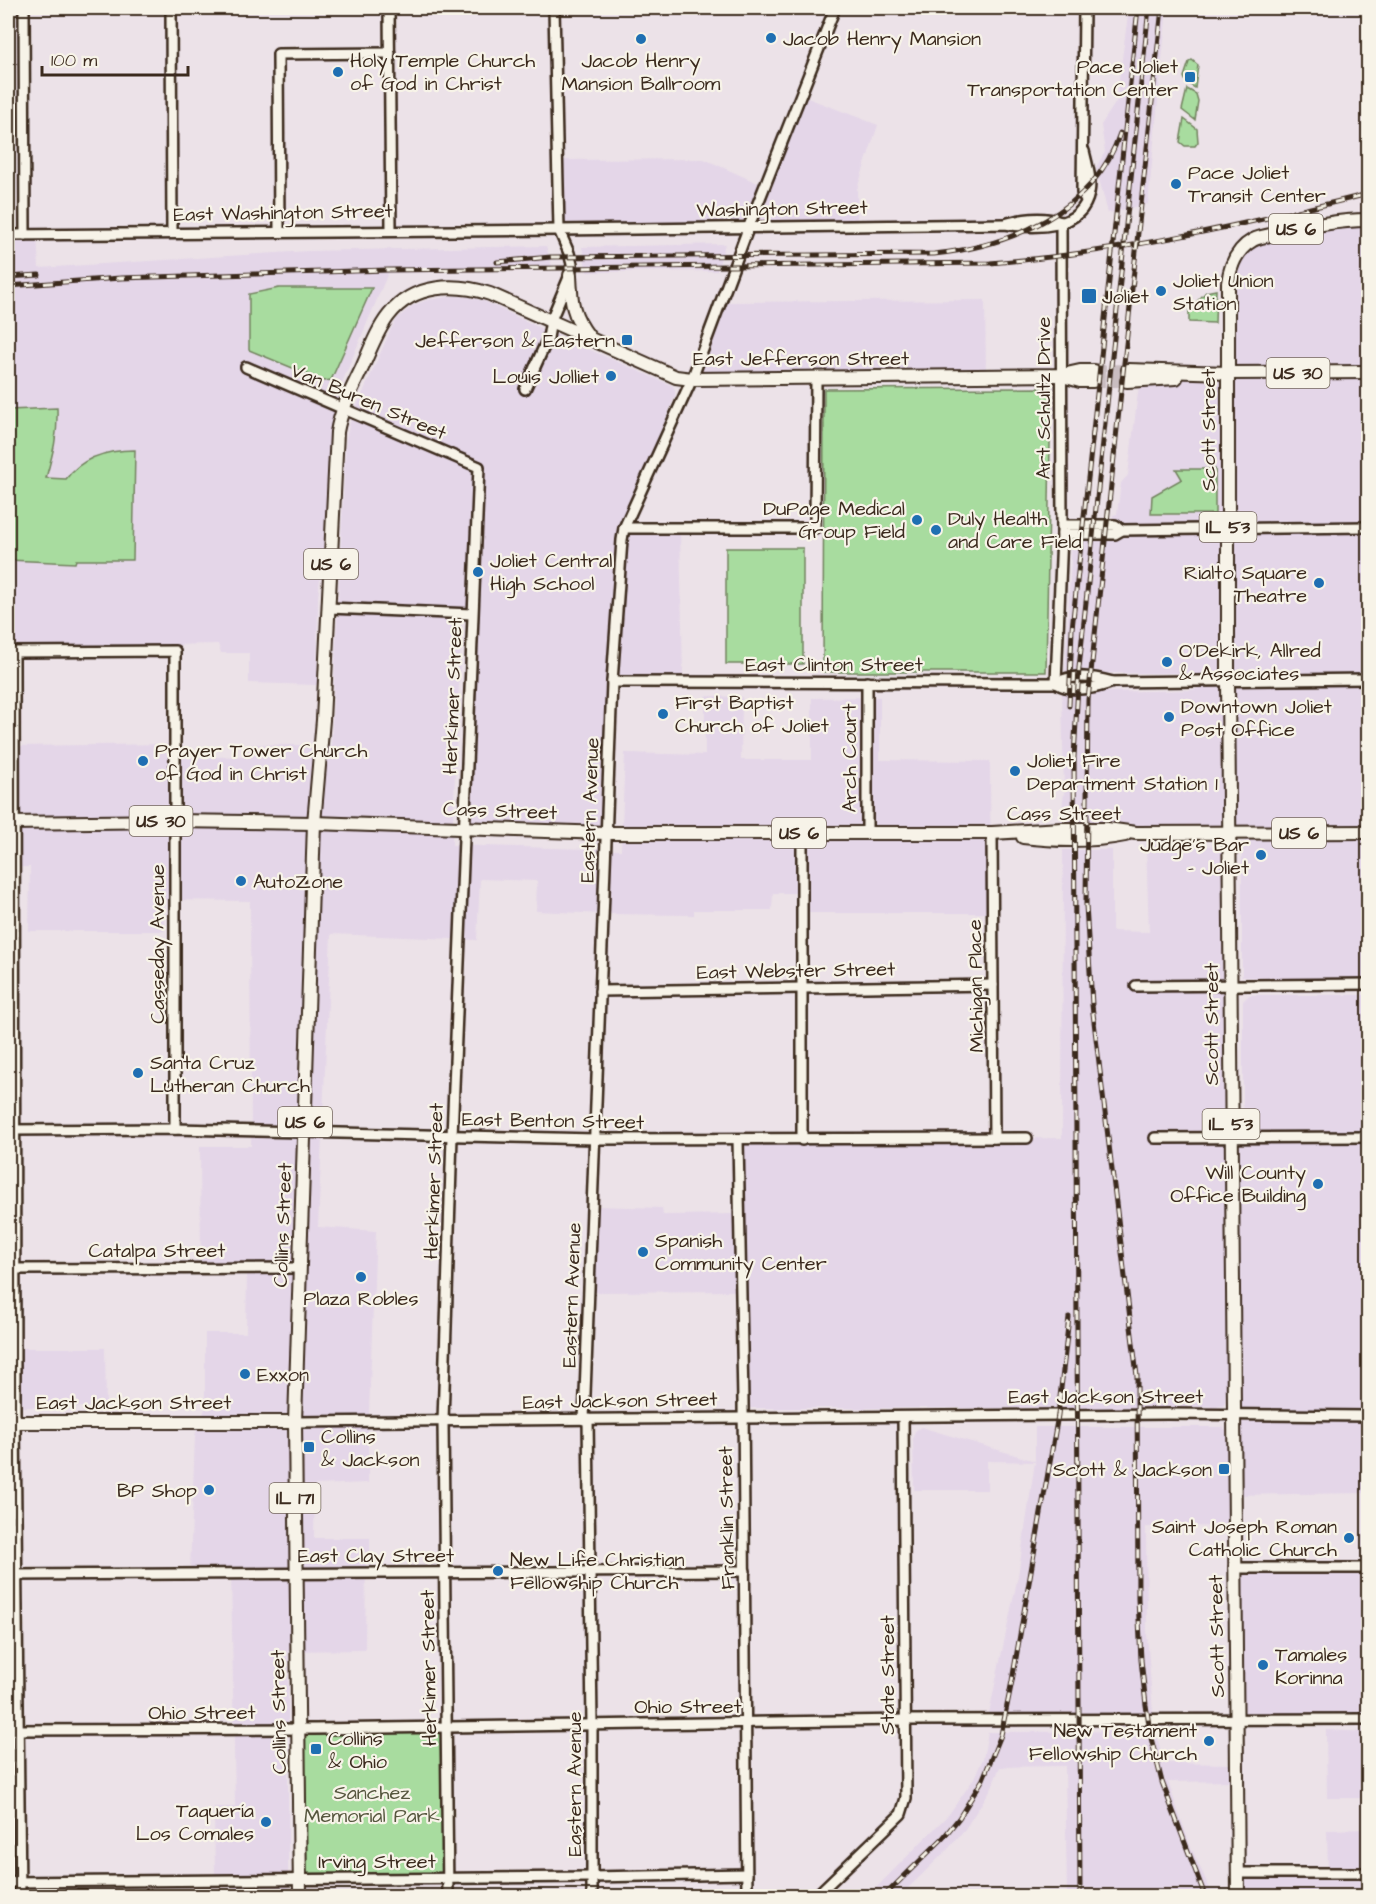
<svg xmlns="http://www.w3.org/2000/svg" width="1376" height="1904" font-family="'Architects Daughter',sans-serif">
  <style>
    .built { fill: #e4d6e8 }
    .green { fill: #a8dc9f; stroke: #72835e; stroke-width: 1.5 }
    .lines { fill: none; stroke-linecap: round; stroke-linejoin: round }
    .major-tunnel { stroke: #c9bdc0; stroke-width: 12; stroke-dasharray: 12 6; stroke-linecap: butt }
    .minor-casing { stroke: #3b2a1e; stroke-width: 14 }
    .major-casing { stroke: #3b2a1e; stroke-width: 16 }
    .minor { stroke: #f7f3e8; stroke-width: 9 }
    .major { stroke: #f7f3e8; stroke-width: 12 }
    .rail-casing { stroke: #3b2a1e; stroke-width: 5 }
    .rail { stroke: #f7f3e8; stroke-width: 3; stroke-dasharray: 9; stroke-linecap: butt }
    .poi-dot { fill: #1f6fb2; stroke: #f7f3e8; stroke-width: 2 }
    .labels { text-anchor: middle; stroke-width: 4.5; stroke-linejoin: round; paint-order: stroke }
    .shield { fill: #f7f3e8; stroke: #73665b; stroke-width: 1.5 }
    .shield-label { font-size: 18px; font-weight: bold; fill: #3b2a1e }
    .poi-label { font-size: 20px; fill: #3b2a1e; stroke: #f7f3e8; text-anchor: start }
    .street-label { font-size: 20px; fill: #3b2a1e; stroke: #f7f3e8 }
    .park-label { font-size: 20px; fill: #56563e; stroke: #f7f3e8 }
  </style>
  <rect width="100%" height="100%" fill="#ece2e8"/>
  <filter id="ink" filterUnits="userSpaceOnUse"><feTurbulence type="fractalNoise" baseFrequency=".0167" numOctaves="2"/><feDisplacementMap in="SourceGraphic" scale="12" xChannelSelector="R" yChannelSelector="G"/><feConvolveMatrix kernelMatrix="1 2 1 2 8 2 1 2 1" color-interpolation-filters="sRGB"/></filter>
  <g filter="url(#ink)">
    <g class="built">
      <polygon points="1129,8 1167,8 1148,204 1108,213 1096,167 1105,152 1101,125 1116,102"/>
      <polygon points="797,94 878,125 857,189 857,223 561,229 559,160 704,159 762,185"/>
      <polygon points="1368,222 1368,372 1228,373 1230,271 1252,241"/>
      <polygon points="8,236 37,236 39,268 308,251 546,246 553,270 388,273 339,390 318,598 317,685 249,683 249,653 221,653 218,644 8,648"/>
      <polygon points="725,244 717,271 587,272 582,247"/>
      <polygon points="455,296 469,297 484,301 540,328 673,386 675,390 675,396 622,527 603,830 468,826 476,612 462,611 452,845 621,850 625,753 705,755 705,696 742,697 741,760 812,760 812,698 880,697 880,760 990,761 991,913 798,913 799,893 773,893 772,910 694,910 694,915 604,914 536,911 537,881 480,879 477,940 331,934 318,1227 376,1231 368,1436 368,1483 315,1485 314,1538 370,1538 370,1560 366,1561 365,1650 288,1651 288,1896 377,1895 377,1896 234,1896 234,1880 215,1880 214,1807 235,1807 231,1570 190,1570 195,1435 205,1409 205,1333 246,1333 247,1270 201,1270 200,1146 251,1146 250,901 163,900 164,931 29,931 30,867 8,867 8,759 10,759 11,746 177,744 177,758 249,756 250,744 331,746 346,438 350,422 390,331 397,319 412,306 427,300"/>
      <polygon points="985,300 986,374 695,377 724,302"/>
      <polygon points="1368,373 1368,677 1227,678 1184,673 1065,673 1072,540 1111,539 1113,515 1117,514 1121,483 1128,475 1140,376"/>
      <polygon points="626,530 680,530 683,677 614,677"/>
      <polygon points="1368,680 1368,831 1230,833 1229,681"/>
      <polygon points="1227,681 1228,832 1060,824 1064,793 1062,693 1192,690"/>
      <polygon points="1368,834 1368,981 1242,977 1242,844 1247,840"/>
      <polygon points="1146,844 1222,846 1224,1135 1243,1134 1243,1001 1249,995 1368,995 1368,1415 1233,1413 1231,1338 1225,1402 1223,1406 1144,1408 742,1408 742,1291 590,1292 594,1206 662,1208 663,1215 741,1214 741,1142 1062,1138 1063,850 1112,850 1112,931 1149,932"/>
      <polygon points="8,1348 105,1348 106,1407 8,1407"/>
      <polygon points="1233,1414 1368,1416 1368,1493 1232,1495 1231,1526 1146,1527 1147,1634 1153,1713 989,1713 1018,1576 1035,1462 987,1461 987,1490 914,1490 913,1437 915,1431 921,1427 1035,1461 1035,1427 1222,1427 1226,1430 1231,1491"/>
      <polygon points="1234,1568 1368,1569 1368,1719 1235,1719"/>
      <polygon points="1326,1730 1368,1732 1368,1798 1327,1798"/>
      <polygon points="1156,1731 1163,1763 1235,1764 1235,1781 1168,1782 1190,1845 1213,1896 1067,1896 1065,1766 1000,1767 991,1789 965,1829 948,1849 900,1896 868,1896 949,1814 973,1780 983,1759 988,1732"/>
      <polygon points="1368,1829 1368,1896 1238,1896 1238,1874 1328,1872 1327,1830"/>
    </g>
    <g class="green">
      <polygon points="1192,60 1198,65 1195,88 1186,82 1184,77 1189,62"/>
      <polygon points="1187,89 1196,94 1198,101 1195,120 1182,110"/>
      <polygon points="1184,119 1197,129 1198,142 1195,146 1185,146 1180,142"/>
      <polygon points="279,288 372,288 331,380 324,381 249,350 249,294"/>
      <polygon points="1216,290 1215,323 1189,322 1189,310 1206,292"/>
      <polygon points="1051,388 1046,672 823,672 824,389"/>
      <path d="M57,408C58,435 53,453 46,478L66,479C82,457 109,450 135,450L133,560H76L75,563L8,560V410Z"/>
      <polygon points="1176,469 1215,469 1215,514 1151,514 1152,496 1182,479"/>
      <rect x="726" y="548" width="77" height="116"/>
      <polygon points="440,1729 443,1876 301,1878 302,1732"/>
    </g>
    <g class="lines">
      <g class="major-tunnel">
        <polyline points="1094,371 1128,370"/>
        <polyline points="1093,381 1127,381"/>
      </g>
      <defs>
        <g id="minor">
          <polyline points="24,8 25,235"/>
          <polyline points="171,8 172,233"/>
          <polyline points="389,8 391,230"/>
          <polyline points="1084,8 1082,193 1086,200"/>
          <path d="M1008,223C1026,218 1043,216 1061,222"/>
          <polyline points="279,232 278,54 390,53"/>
          <path d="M8,235L559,230L1005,224C1035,229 1082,230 1089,193C1092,179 1087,164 1084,151"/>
          <polyline points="246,367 479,467 452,1136 443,1421 448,1896"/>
          <polyline points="525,389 548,338 551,320 570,275 572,264 569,253 559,230 554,8"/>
          <polyline points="1062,525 1115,525 1122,530"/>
          <polyline points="624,528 815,528 816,378"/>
          <polyline points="1062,534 1115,534 1122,530 1368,527"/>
          <polyline points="329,608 472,614"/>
          <path d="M612,682L1056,683C1073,673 1095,677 1113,682L1368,679"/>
          <polyline points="1056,683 1062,534 1061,222"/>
          <path d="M1056,683C1072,693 1095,689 1113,682"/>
          <polyline points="867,833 867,682"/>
          <polyline points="992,833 994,1138"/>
          <polyline points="1136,986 1368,984"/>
          <polyline points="600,991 993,985"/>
          <polyline points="8,1130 175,1129 595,1139 1027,1138"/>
          <polyline points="1155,1138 1368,1137"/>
          <polyline points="738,1139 743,1401 747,1896"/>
          <polyline points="802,1140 802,833"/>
          <polyline points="15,1269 300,1268"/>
          <polyline points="588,1419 592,1724 592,1896"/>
          <polyline points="584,1420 612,682 622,540 624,528 692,379 749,226 835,8"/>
          <polyline points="295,1422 1168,1414 1368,1416"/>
          <polyline points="1234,1568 1368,1568"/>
          <polyline points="8,1575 745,1571"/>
          <polyline points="8,1730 315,1729 905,1720 1368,1719"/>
          <polyline points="1237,1873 1368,1873"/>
          <polyline points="8,1882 591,1877 747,1874"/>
          <polyline points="20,1896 15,1422 14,652 175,651 175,1129"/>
          <polyline points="816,1896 901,1814 906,1798 903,1417"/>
        </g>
        <g id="major">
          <path d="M570,275C571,302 572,315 589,337"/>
          <polyline points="1128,370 1228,373 1368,372"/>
          <polyline points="1063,376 1080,381 1093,381"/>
          <polyline points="1127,381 1176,378"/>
          <polyline points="8,823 175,821 314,823 606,833 992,833 1062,829 1107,829 1136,833 1368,832"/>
          <path d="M1023,837C1057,841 1091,842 1125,835"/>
          <polyline points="8,1422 295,1422"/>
          <path d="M300,1896L295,1422L314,823L323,720L337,432C341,409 352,389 362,368C370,350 377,330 389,315C414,283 456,283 490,294L676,377L692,379L1062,375L1080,371H1094"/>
          <path d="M1238,1896L1228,680V283C1230,266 1237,249 1253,240C1261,236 1272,235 1280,233C1310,226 1338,220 1368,220"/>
        </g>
      </defs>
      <use href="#minor" class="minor-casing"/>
      <use href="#major" class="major-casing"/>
      <use href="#minor" class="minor"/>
      <use href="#major" class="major"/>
      <defs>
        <g id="rail">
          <polyline points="1162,8 1088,700 1086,905 1092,1005 1137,1376 1138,1599 1141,1660 1146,1705 1151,1738 1162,1782 1205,1896"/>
          <path d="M497,262L551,257L934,254C1010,246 1094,212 1120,133"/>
          <polyline points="8,277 39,275"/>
          <path d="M8,286L121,278L388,270L990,263C1118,253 1244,225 1368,194"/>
          <polyline points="1069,706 1072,629 1138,8"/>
          <polyline points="884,1896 943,1838 959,1818 983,1779 1001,1735 1012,1681 1058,1415 1069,1317"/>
          <polyline points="1080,1896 1074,757 1079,668 1149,8"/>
        </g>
      </defs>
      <use href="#rail" class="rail-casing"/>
      <use href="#rail" class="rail"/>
    </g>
  </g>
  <g class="poi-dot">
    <circle cx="771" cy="38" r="6"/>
    <circle cx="641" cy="39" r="6"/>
    <circle cx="338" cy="72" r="6"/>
    <rect x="1184" y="71" width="12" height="12" rx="3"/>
    <circle cx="1176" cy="184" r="6"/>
    <circle cx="1161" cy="291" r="6"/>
    <rect x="1081" y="288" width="16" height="16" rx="3"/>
    <rect x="621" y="334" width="12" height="12" rx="3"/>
    <circle cx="611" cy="376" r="6"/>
    <circle cx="917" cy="520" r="6"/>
    <circle cx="936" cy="530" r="6"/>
    <circle cx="478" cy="572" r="6"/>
    <circle cx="1319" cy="583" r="6"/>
    <circle cx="1167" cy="662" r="6"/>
    <circle cx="663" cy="714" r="6"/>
    <circle cx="1169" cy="717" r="6"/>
    <circle cx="143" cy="761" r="6"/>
    <circle cx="1015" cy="771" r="6"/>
    <circle cx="1261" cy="855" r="6"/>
    <circle cx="241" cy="881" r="6"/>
    <circle cx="138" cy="1073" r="6"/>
    <circle cx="1318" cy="1184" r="6"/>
    <circle cx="643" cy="1252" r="6"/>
    <circle cx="361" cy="1277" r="6"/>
    <circle cx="245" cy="1374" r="6"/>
    <rect x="303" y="1441" width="12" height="12" rx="3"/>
    <rect x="1218" y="1463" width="12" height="12" rx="3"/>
    <circle cx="209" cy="1490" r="6"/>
    <circle cx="1349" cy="1538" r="6"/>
    <circle cx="498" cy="1571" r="6"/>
    <circle cx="1263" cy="1665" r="6"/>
    <circle cx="1209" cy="1741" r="6"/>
    <rect x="310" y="1743" width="12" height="12" rx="3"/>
    <circle cx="266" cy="1822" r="6"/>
  </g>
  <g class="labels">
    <g class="shield">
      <rect x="1269" y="214" width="54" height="30" rx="4.5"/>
      <rect x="1266.5" y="358" width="63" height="30" rx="4.5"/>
      <rect x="1199.5" y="512" width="57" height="30" rx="4.5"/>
      <rect x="304" y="549" width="54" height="30" rx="4.5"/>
      <rect x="129.5" y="806" width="63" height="30" rx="4.5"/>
      <rect x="772" y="818" width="54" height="30" rx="4.5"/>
      <rect x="1272" y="818" width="54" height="30" rx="4.5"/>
      <rect x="278" y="1107" width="54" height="30" rx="4.5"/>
      <rect x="1202.5" y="1109" width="57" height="30" rx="4.5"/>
      <rect x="269.5" y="1483" width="51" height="30" rx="4.5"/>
    </g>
    <g class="shield-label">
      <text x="1296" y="235">US 6</text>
      <text x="1298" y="379">US 30</text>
      <text x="1228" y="533">IL 53</text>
      <text x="331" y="570">US 6</text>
      <text x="161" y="827">US 30</text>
      <text x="799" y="839">US 6</text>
      <text x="1299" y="839">US 6</text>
      <text x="305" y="1128">US 6</text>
      <text x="1231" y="1130">IL 53</text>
      <text x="295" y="1504">IL 171</text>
    </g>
    <g class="poi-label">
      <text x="783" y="45">Jacob Henry Mansion</text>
      <text x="350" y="67">Holy Temple Church<tspan x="350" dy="23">of God in Christ</tspan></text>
      <text x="641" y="67" text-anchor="middle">Jacob Henry<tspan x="641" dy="23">Mansion Ballroom</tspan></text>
      <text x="1178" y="73" text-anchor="end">Pace Joliet<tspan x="1178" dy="23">Transportation Center</tspan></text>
      <text x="1188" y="179">Pace Joliet<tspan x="1188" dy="23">Transit Center</tspan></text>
      <text x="1173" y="287">Joliet Union<tspan x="1173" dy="23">Station</tspan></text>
      <text x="1102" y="303">Joliet</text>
      <text x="615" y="347" text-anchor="end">Jefferson &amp; Eastern</text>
      <text x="599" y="383" text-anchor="end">Louis Jolliet</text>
      <text x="905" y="515" text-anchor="end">DuPage Medical<tspan x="905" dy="23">Group Field</tspan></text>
      <text x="948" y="525">Duly Health<tspan x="948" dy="23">and Care Field</tspan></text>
      <text x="490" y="567">Joliet Central<tspan x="490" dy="23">High School</tspan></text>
      <text x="1307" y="579" text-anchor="end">Rialto Square<tspan x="1307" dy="23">Theatre</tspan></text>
      <text x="1179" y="657">O'Dekirk, Allred<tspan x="1179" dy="23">&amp; Associates</tspan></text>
      <text x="675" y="709">First Baptist<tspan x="675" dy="23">Church of Joliet</tspan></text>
      <text x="1181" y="713">Downtown Joliet<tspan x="1181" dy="23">Post Office</tspan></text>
      <text x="155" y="757">Prayer Tower Church<tspan x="155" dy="23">of God in Christ</tspan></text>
      <text x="1027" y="767">Joliet Fire<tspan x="1027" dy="23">Department Station 1</tspan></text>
      <text x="1249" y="851" text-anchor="end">Judge's Bar<tspan x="1249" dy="23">- Joliet</tspan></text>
      <text x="253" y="888">AutoZone</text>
      <text x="150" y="1069">Santa Cruz<tspan x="150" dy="23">Lutheran Church</tspan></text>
      <text x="1306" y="1179" text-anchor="end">Will County<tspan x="1306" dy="23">Office Building</tspan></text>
      <text x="655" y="1247">Spanish<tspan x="655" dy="23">Community Center</tspan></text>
      <text x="361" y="1305" text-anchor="middle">Plaza Robles</text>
      <text x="257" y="1381">Exxon</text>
      <text x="321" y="1443">Collins<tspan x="321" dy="23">&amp; Jackson</tspan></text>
      <text x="1212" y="1476" text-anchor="end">Scott &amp; Jackson</text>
      <text x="197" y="1497" text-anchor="end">BP Shop</text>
      <text x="1337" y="1533" text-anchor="end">Saint Joseph Roman<tspan x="1337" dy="23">Catholic Church</tspan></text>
      <text x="510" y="1566">New Life Christian<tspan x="510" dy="23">Fellowship Church</tspan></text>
      <text x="1275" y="1661">Tamales<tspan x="1275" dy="23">Korinna</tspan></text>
      <text x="1197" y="1737" text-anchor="end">New Testament<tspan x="1197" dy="23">Fellowship Church</tspan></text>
      <text x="328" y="1745">Collins<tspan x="328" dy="23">&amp; Ohio</tspan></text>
      <text x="254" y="1817" text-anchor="end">Taquería<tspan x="254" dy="23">Los Comales</tspan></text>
    </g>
    <g class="street-label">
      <text transform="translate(782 208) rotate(-1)" y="7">Washington Street</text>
      <text transform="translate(283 212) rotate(-1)" y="7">East Washington Street</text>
      <text x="801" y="365">East Jefferson Street</text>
      <text transform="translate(1043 398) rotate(-90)" y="7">Art Schultz Drive</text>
      <text transform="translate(369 401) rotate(23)" y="7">Van Buren Street</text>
      <text transform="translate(1208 430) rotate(-90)" y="7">Scott Street</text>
      <text x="834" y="671">East Clinton Street</text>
      <text transform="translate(452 696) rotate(-88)" y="7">Herkimer Street</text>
      <text transform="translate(849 758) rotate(-90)" y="7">Arch Court</text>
      <text transform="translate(500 810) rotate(2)" y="7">Cass Street</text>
      <text transform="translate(589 810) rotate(-88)" y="7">Eastern Avenue</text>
      <text x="1064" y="820">Cass Street</text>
      <text transform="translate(157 944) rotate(-90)" y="7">Casseday Avenue</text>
      <text transform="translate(796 970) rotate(-1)" y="7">East Webster Street</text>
      <text transform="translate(975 986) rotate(-91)" y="7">Michigan Place</text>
      <text transform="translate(1211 1024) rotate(-90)" y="7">Scott Street</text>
      <text transform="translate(553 1120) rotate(1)" y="7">East Benton Street</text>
      <text transform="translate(433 1181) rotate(-88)" y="7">Herkimer Street</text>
      <text transform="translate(282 1225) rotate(-88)" y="7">Collins Street</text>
      <text x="157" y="1257">Catalpa Street</text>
      <text transform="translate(571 1295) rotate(-88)" y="7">Eastern Avenue</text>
      <text x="1106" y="1403">East Jackson Street</text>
      <text transform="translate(620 1400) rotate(-1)" y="7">East Jackson Street</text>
      <text x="134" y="1409">East Jackson Street</text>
      <text transform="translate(726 1518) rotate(-91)" y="7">Franklin Street</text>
      <text x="376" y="1562">East Clay Street</text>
      <text transform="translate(1216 1636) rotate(-91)" y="7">Scott Street</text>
      <text transform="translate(428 1668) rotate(-91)" y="7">Herkimer Street</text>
      <text transform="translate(887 1675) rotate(-90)" y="7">State Street</text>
      <text x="688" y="1713">Ohio Street</text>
      <text x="202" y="1719">Ohio Street</text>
      <text transform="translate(278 1712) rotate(-91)" y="7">Collins Street</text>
      <text transform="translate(574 1784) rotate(-90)" y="7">Eastern Avenue</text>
      <text x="377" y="1868">Irving Street</text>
    </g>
    <g class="park-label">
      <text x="372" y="1799">Sanchez<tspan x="372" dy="23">Memorial Park</tspan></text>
    </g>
  </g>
  <rect width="1376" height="1904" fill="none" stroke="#f7f3e8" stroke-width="30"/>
  <rect x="15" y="15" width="1346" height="1874" fill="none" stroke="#3b2a1e" stroke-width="2" filter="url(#ink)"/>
  <path d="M42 66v9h146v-9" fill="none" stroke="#3b2a1e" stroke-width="3"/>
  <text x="51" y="66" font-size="18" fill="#3b2a1e" stroke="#f7f3e8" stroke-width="4.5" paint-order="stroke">100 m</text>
</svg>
